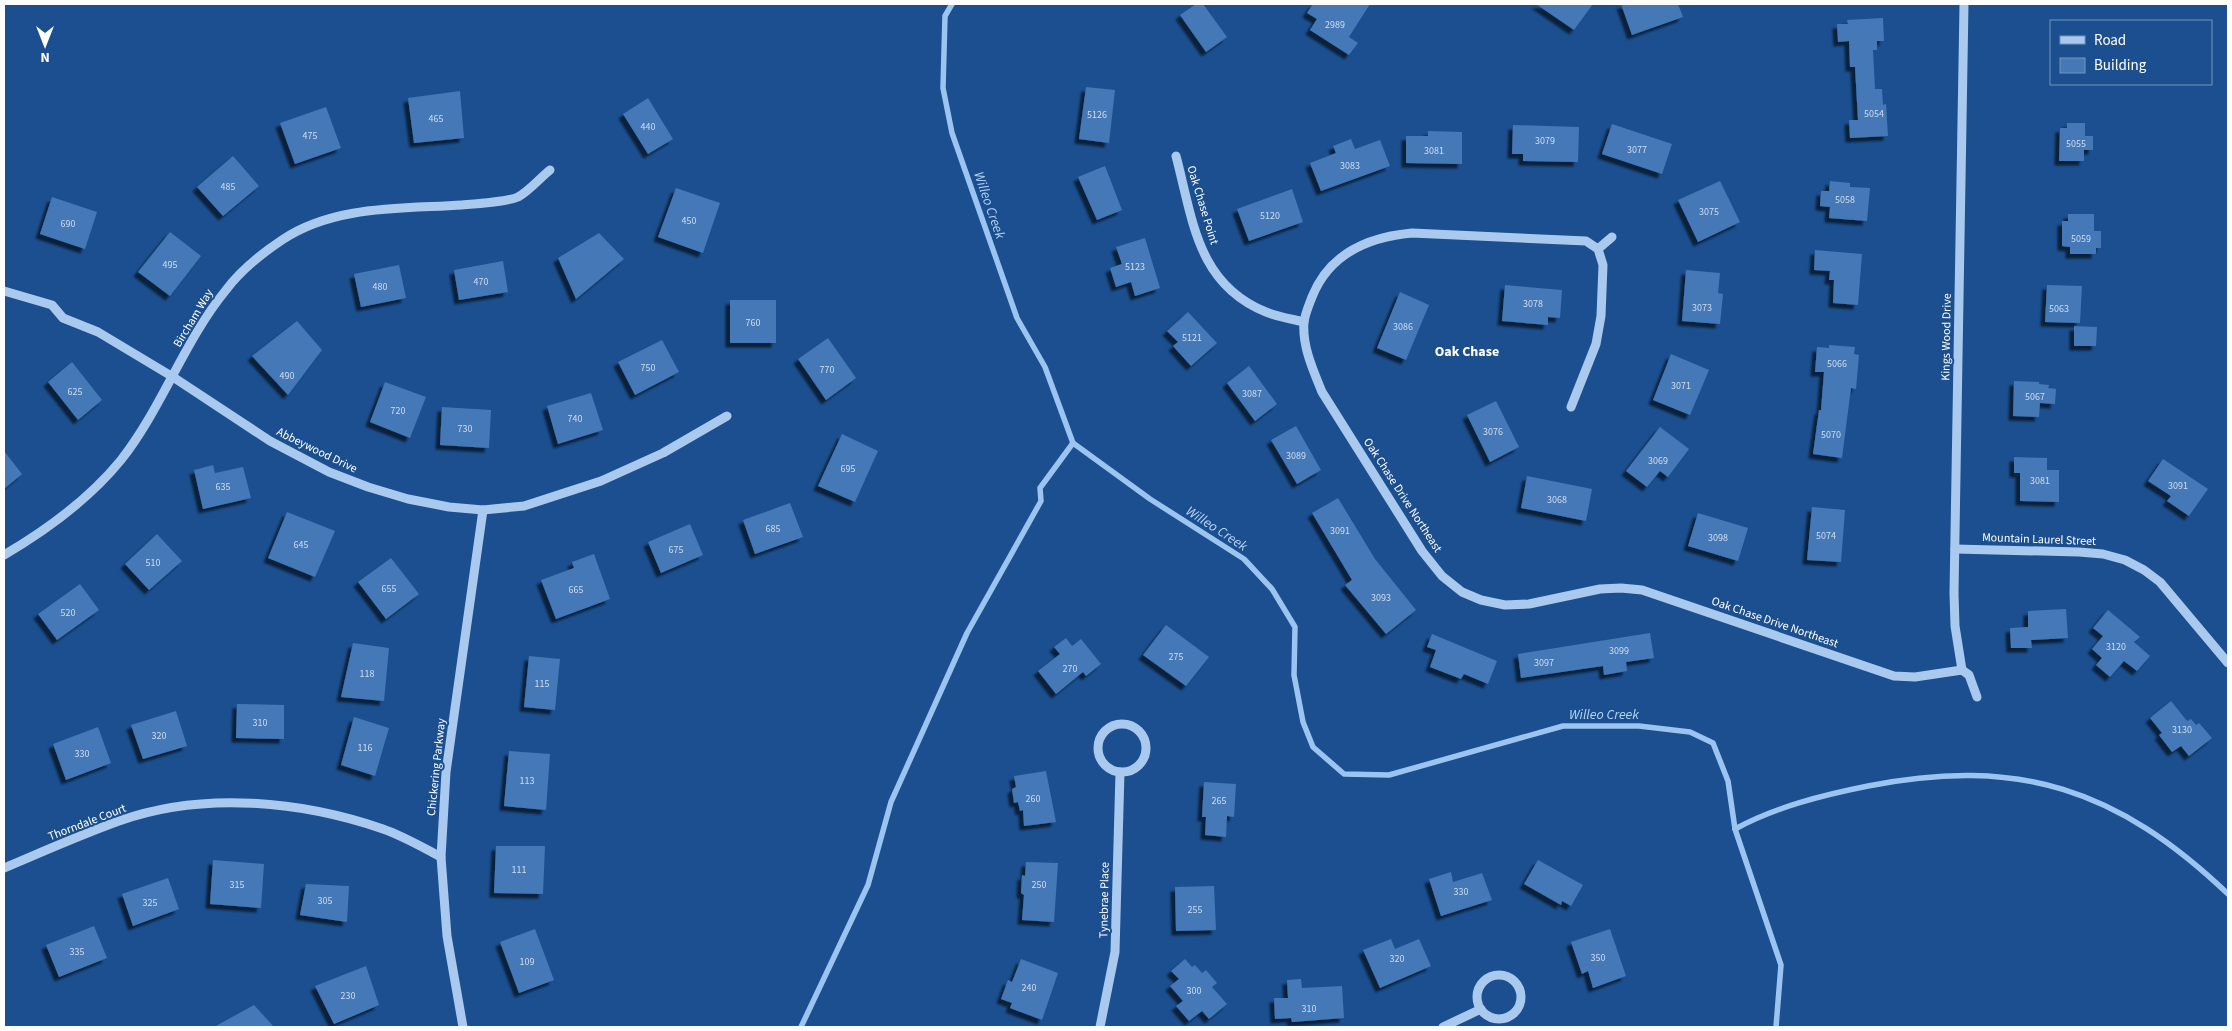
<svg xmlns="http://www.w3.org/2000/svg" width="2232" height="1031" font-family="'Source Sans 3',sans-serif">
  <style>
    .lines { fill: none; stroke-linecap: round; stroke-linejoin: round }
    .stream { stroke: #9cc4f0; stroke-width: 5.5 }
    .building { fill: #4478b7; filter: url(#shadow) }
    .minor { stroke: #a9c9ee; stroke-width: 9 }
    .labels { text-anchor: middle; stroke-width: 4; stroke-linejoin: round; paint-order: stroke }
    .number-label { font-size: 10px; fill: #d0dded }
    .street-label { font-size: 12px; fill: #fff; stroke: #1b4f8f }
    .water-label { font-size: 14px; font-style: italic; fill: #b5d3f5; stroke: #1b4f8f }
    .neighbourhood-label { font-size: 14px; font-weight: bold; fill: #fff; stroke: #1b4f8f }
  </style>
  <defs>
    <filter id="shadow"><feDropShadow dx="-4.5" dy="4.5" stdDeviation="1" flood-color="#0009"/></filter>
  </defs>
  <rect width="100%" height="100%" fill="#1b4f8f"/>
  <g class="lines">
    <g class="stream">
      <polyline points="952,4 945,16 943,88 952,133 1017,318 1045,367 1073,443 1150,499 1244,559 1272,589 1295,627 1294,675 1303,722 1313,747 1344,774 1389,775 1563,726 1639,726 1690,732 1713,743 1728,781 1735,829 1781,965 1776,1027"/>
      <path d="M1735,829C1775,807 1823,795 1868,786C2018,756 2118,789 2228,894"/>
      <polyline points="801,1027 868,885 891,802 967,633 1041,501 1040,488 1073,443"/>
    </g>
  </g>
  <g class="building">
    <polygon points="1196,4 1203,4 1227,37 1206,52 1180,15"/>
    <polygon points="1313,4 1370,4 1349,37 1358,43 1349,55 1310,30 1317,19 1307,13"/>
    <polygon points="1536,4 1593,4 1574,30"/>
    <polygon points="1621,4 1678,4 1683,17 1632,35"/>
    <polygon points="1883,18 1884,41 1877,41 1877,50 1873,50 1875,89 1882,89 1883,105 1886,104 1888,136 1850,138 1849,120 1858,120 1855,67 1850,67 1849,41 1838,42 1837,24 1848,24 1847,20"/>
    <polygon points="1086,87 1115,90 1109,143 1079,139"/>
    <polygon points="460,91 464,138 414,143 408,98"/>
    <polygon points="648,98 673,139 648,154 623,114"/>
    <polygon points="326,107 341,148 295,164 280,123"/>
    <polygon points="2067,123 2085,123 2085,136 2093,136 2093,150 2084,150 2084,161 2059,161 2060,128 2067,128"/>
    <polygon points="1612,124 1672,144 1662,174 1602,154"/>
    <polygon points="1513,125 1579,127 1578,162 1523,161 1523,154 1512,154"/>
    <polygon points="1428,131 1462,132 1462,164 1406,163 1406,136 1428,136"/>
    <polygon points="1351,139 1355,149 1380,140 1390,166 1321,191 1310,163 1336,153 1333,146"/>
    <polygon points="233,156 259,186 223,216 197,187"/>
    <polygon points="1105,166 1122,210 1097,220 1078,177"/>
    <polygon points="1720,181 1740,222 1698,242 1678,200"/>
    <polygon points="1830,181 1850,183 1850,187 1870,188 1867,221 1829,218 1830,207 1820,206 1821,191 1829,191"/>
    <polygon points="676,188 720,203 703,253 658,237"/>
    <polygon points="1292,189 1303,222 1249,241 1237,209"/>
    <polygon points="52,197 97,212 85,249 40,234"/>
    <polygon points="2068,214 2094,214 2094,231 2101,231 2101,248 2096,248 2096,254 2070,254 2070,247 2062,246 2062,221 2068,221"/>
    <polygon points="170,232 201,256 170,296 138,272"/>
    <polygon points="599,233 624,259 576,299 558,258"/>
    <polygon points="1145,238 1160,288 1135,296 1131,282 1116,287 1110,268 1122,264 1116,247"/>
    <polygon points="1815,250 1862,254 1858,305 1833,303 1834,280 1829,280 1830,271 1814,270"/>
    <polygon points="503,261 508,292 459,300 454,270"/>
    <polygon points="399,265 406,298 361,307 354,274"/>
    <polygon points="1686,270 1720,273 1718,293 1723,294 1720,324 1682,321"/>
    <polygon points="1505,285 1562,290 1560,318 1548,317 1548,325 1502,321"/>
    <polygon points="2047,285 2082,286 2080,323 2045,322"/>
    <polygon points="1400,292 1429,305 1406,360 1377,348"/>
    <rect x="730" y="300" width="46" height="43"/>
    <polygon points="1188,312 1217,343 1191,366 1173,346 1178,342 1167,331"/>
    <polygon points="297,321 322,350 288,395 252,356"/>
    <polygon points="2074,326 2097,327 2096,346 2074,346"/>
    <polygon points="828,338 856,378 826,400 798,359"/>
    <polygon points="662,340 679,372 635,395 618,362"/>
    <polygon points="1829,345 1855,347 1854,354 1859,355 1856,389 1851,388 1842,458 1813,454 1819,410 1821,410 1824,372 1815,372 1817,347 1829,348"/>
    <polygon points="1671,354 1709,370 1690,415 1653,400"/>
    <polygon points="72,362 102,400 78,420 48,382"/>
    <polygon points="1249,366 1277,404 1255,421 1227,383"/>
    <polygon points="2014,381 2039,382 2039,384 2049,385 2048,388 2056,389 2055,404 2040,403 2039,417 2013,416"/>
    <polygon points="385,382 426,397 410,438 370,422"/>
    <polygon points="591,393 603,430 558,444 547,406"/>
    <polygon points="1496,401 1519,447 1490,462 1467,415"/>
    <polygon points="442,407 491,410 489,448 440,445"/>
    <polygon points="1296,426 1321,470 1297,484 1271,440"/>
    <polygon points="1660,427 1689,449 1668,477 1660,471 1647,487 1626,471"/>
    <polygon points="842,434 878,451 855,502 818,486"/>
    <polygon points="4,451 22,474 4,489"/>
    <polygon points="2014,457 2047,458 2047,470 2059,470 2059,502 2020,501 2020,473 2014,473"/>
    <polygon points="2163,459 2208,489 2189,516 2167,501 2171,496 2148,481"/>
    <polygon points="213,465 215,473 243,467 251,498 203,509 194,470"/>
    <polygon points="1527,476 1592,489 1586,521 1521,508"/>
    <polygon points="1338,498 1375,559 1416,610 1386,634 1345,585 1352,580 1312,513"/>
    <polygon points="790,503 803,537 755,554 743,520"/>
    <polygon points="1812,507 1845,510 1841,562 1807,560"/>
    <polygon points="287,512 335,531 315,577 268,558"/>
    <polygon points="1698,513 1748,528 1738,561 1688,546"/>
    <polygon points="690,524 703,555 661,573 648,542"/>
    <polygon points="157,534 182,561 149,590 125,564"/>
    <polygon points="594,554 610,599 556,619 541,580 574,568 572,562"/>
    <polygon points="391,558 419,594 386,619 358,582"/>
    <polygon points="80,584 99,610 57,640 38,614"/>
    <polygon points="2066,609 2068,638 2031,640 2032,648 2011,648 2010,628 2028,627 2028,611"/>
    <polygon points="2108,610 2140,637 2134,642 2150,656 2137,671 2124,661 2110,677 2096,665 2102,658 2092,649 2103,636 2093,628"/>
    <polygon points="1166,625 1209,657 1186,686 1143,655"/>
    <polygon points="1650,633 1654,658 1626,662 1627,671 1604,675 1603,666 1521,678 1518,654"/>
    <polygon points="1432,634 1497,661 1488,684 1464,674 1461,679 1430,667 1436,650 1427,647"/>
    <polygon points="1066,638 1072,646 1081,639 1101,664 1086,676 1083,672 1056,694 1038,671 1060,654 1054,647"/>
    <polygon points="353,643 389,648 384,701 341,697"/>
    <polygon points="529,656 560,659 555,710 524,707"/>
    <polygon points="2171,701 2187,721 2191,719 2196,725 2199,723 2212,738 2189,756 2181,746 2172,752 2159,735 2162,733 2150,718"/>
    <polygon points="237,704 284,705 284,739 236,738"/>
    <polygon points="176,711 187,746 143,759 131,725"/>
    <polygon points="354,717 389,728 375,776 341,765"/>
    <polygon points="98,727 111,763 66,780 53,744"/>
    <polygon points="509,751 550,754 546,810 504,806"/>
    <polygon points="1046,771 1056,822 1024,826 1023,810 1020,811 1018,802 1014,803 1012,789 1016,787 1014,776"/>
    <polygon points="1204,782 1236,784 1234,817 1227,816 1226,837 1205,835 1206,817 1202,817"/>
    <polygon points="496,846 545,846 543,894 494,893"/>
    <polygon points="213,860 264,864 261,908 210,904"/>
    <polygon points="1538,860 1583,885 1571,906 1562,901 1561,905 1524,884"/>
    <polygon points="1026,862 1058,863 1054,922 1022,920 1024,895 1021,893 1022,875 1025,876"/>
    <polygon points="1451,872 1453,882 1482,873 1492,900 1441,916 1429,879"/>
    <polygon points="168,878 179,909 133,926 122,894"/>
    <polygon points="306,884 349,886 347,922 300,915"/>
    <polygon points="1214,886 1216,930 1176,931 1175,887"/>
    <polygon points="94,926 107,958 59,977 46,945"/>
    <polygon points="535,929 554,980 519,993 500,942"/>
    <polygon points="1610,929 1626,976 1593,988 1588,971 1582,974 1571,942"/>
    <polygon points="1391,939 1395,949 1419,939 1431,966 1380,988 1363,950"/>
    <polygon points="1021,959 1058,973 1042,1020 1010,1008 1012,1003 1001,999 1008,980 1012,982"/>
    <polygon points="1185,959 1192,967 1195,965 1202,973 1206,970 1217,983 1212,987 1227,1004 1209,1019 1202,1011 1189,1021 1176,1006 1183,1001 1170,986 1179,979 1171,971"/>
    <polygon points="366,966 379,1005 334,1024 315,986"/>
    <polygon points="1301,979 1302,988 1342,986 1344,1018 1292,1022 1291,1018 1275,1019 1274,998 1288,998 1287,980"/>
    <polygon points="254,1005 274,1027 214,1027"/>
  </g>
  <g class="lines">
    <g class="minor">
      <path d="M1176,156C1193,220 1197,284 1266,312C1278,317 1292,319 1304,322"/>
      <polyline points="1598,249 1612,237"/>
      <polyline points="4,291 52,305 63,318 98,332 173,377 270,441 329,472 368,487 408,499 449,507 483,510 524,506 601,481 663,453 727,416"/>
      <path d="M1571,407L1596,344L1601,316L1603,265L1598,249L1586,241L1412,233C1368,237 1329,254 1312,297C1309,305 1305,314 1304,322C1302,346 1313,370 1322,392L1422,551L1442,576L1462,592L1481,600L1505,605L1529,604L1600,589L1621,588L1642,590L1894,676L1915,677L1962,670"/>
      <polyline points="1955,549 2079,552 2103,554 2125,560 2144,570 2160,582 2228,663"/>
      <path d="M4,555C45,531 90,498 121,460C162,408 184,341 226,290C241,270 261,254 282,240C334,205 402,209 462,205C474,204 507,202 518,197C529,191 540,178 550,170"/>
      <polyline points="1962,670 1955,626 1954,593 1964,4"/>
      <polyline points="1962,670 1969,675 1977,697"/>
      <circle cx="1122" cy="748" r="24"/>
      <path d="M4,868C42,852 80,835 119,821C203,791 301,801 383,829C403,836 422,847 441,857"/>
      <circle cx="1499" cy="997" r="22"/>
      <polyline points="463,1027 447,936 441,857 446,772 483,510"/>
      <polyline points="1100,1027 1115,952 1120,772"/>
      <polyline points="1443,1027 1481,1009"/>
    </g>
  </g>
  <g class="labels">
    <g class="number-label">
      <text x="1335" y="28">2989</text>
      <text x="1874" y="117">5054</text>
      <text x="1097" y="118">5126</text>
      <text x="436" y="122">465</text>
      <text x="648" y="130">440</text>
      <text x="310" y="139">475</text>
      <text x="1545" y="144">3079</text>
      <text x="2076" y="147">5055</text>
      <text x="1637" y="153">3077</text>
      <text x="1434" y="154">3081</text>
      <text x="1350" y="169">3083</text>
      <text x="228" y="190">485</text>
      <text x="1845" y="203">5058</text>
      <text x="1709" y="215">3075</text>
      <text x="1270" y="219">5120</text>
      <text x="689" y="224">450</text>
      <text x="68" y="227">690</text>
      <text x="2081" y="242">5059</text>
      <text x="170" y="268">495</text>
      <text x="1135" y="270">5123</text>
      <text x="481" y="285">470</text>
      <text x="380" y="290">480</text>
      <text x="1533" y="307">3078</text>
      <text x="1702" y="311">3073</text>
      <text x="2059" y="312">5063</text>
      <text x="753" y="326">760</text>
      <text x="1403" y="330">3086</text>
      <text x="1192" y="341">5121</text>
      <text x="1837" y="367">5066</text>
      <text x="648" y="371">750</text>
      <text x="827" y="373">770</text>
      <text x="287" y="379">490</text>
      <text x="1681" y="389">3071</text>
      <text x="75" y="395">625</text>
      <text x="1252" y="397">3087</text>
      <text x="2035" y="400">5067</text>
      <text x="398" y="414">720</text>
      <text x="575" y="422">740</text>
      <text x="465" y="432">730</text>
      <text x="1493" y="435">3076</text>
      <text x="1831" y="438">5070</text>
      <text x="1296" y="459">3089</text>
      <text x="1658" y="464">3069</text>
      <text x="848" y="472">695</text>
      <text x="2040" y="484">3081</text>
      <text x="2178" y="489">3091</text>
      <text x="223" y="490">635</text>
      <text x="1557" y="503">3068</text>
      <text x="773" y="532">685</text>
      <text x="1340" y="534">3091</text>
      <text x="1826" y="539">5074</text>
      <text x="1718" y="541">3098</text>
      <text x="301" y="548">645</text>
      <text x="676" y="553">675</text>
      <text x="153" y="566">510</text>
      <text x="389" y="592">655</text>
      <text x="576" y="593">665</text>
      <text x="1381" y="601">3093</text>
      <text x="68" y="616">520</text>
      <text x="2116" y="650">3120</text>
      <text x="1619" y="654">3099</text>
      <text x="1176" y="660">275</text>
      <text x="1544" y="666">3097</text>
      <text x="1070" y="672">270</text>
      <text x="367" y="677">118</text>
      <text x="542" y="687">115</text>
      <text x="260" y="726">310</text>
      <text x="2182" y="733">3130</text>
      <text x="159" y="739">320</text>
      <text x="365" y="751">116</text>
      <text x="82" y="757">330</text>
      <text x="527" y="784">113</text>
      <text x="1033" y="802">260</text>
      <text x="1219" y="804">265</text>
      <text x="519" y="873">111</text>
      <text x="237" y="888">315</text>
      <text x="1039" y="888">250</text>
      <text x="1461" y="895">330</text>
      <text x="325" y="904">305</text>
      <text x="150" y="906">325</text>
      <text x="1195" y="913">255</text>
      <text x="77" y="955">335</text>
      <text x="1598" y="961">350</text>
      <text x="1397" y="962">320</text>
      <text x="527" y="965">109</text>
      <text x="1029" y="991">240</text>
      <text x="1194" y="994">300</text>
      <text x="348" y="999">230</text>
      <text x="1309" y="1012">310</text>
    </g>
    <g class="street-label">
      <text transform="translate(1203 205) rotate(73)" y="4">Oak Chase Point</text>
      <text transform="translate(193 318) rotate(-59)" y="4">Bircham Way</text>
      <text transform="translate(1946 337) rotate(-89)" y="4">Kings Wood Drive</text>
      <text transform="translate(317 450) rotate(26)" y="4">Abbeywood Drive</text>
      <text transform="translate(1403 495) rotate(57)" y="4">Oak Chase Drive Northeast</text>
      <text transform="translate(2039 539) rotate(2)" y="4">Mountain Laurel Street</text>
      <text transform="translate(1775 622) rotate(19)" y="4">Oak Chase Drive Northeast</text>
      <text transform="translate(436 767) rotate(-84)" y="4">Chickering Parkway</text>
      <text transform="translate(87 822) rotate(-21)" y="4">Thorndale Court</text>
      <text transform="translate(1104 900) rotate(-89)" y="4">Tynebrae Place</text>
    </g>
    <g class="water-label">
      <text transform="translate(990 205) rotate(71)" y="5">Willeo Creek</text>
      <text transform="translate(1217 528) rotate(33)" y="5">Willeo Creek</text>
      <text x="1604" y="719">Willeo Creek</text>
    </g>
    <g class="neighbourhood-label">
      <text x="1467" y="356">Oak Chase</text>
    </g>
  </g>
  <rect width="2232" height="1031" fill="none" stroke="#ffffff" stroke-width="10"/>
  <rect x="2050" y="20" width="162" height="65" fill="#1b4f8f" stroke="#7695bc"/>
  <rect x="2060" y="36" width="25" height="8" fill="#a9c9ee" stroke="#7695bc"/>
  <text x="2094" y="45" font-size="15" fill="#ffffff">Road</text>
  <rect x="2060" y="58" width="25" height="15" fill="#4478b7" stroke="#7695bc"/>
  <text x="2094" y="70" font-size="15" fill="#ffffff">Building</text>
  <g transform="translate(45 45) rotate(180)" stroke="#1b4f8f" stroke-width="4" paint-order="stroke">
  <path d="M0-4L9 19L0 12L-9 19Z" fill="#ffffff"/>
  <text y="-8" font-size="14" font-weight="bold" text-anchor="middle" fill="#ffffff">N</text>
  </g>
</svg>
